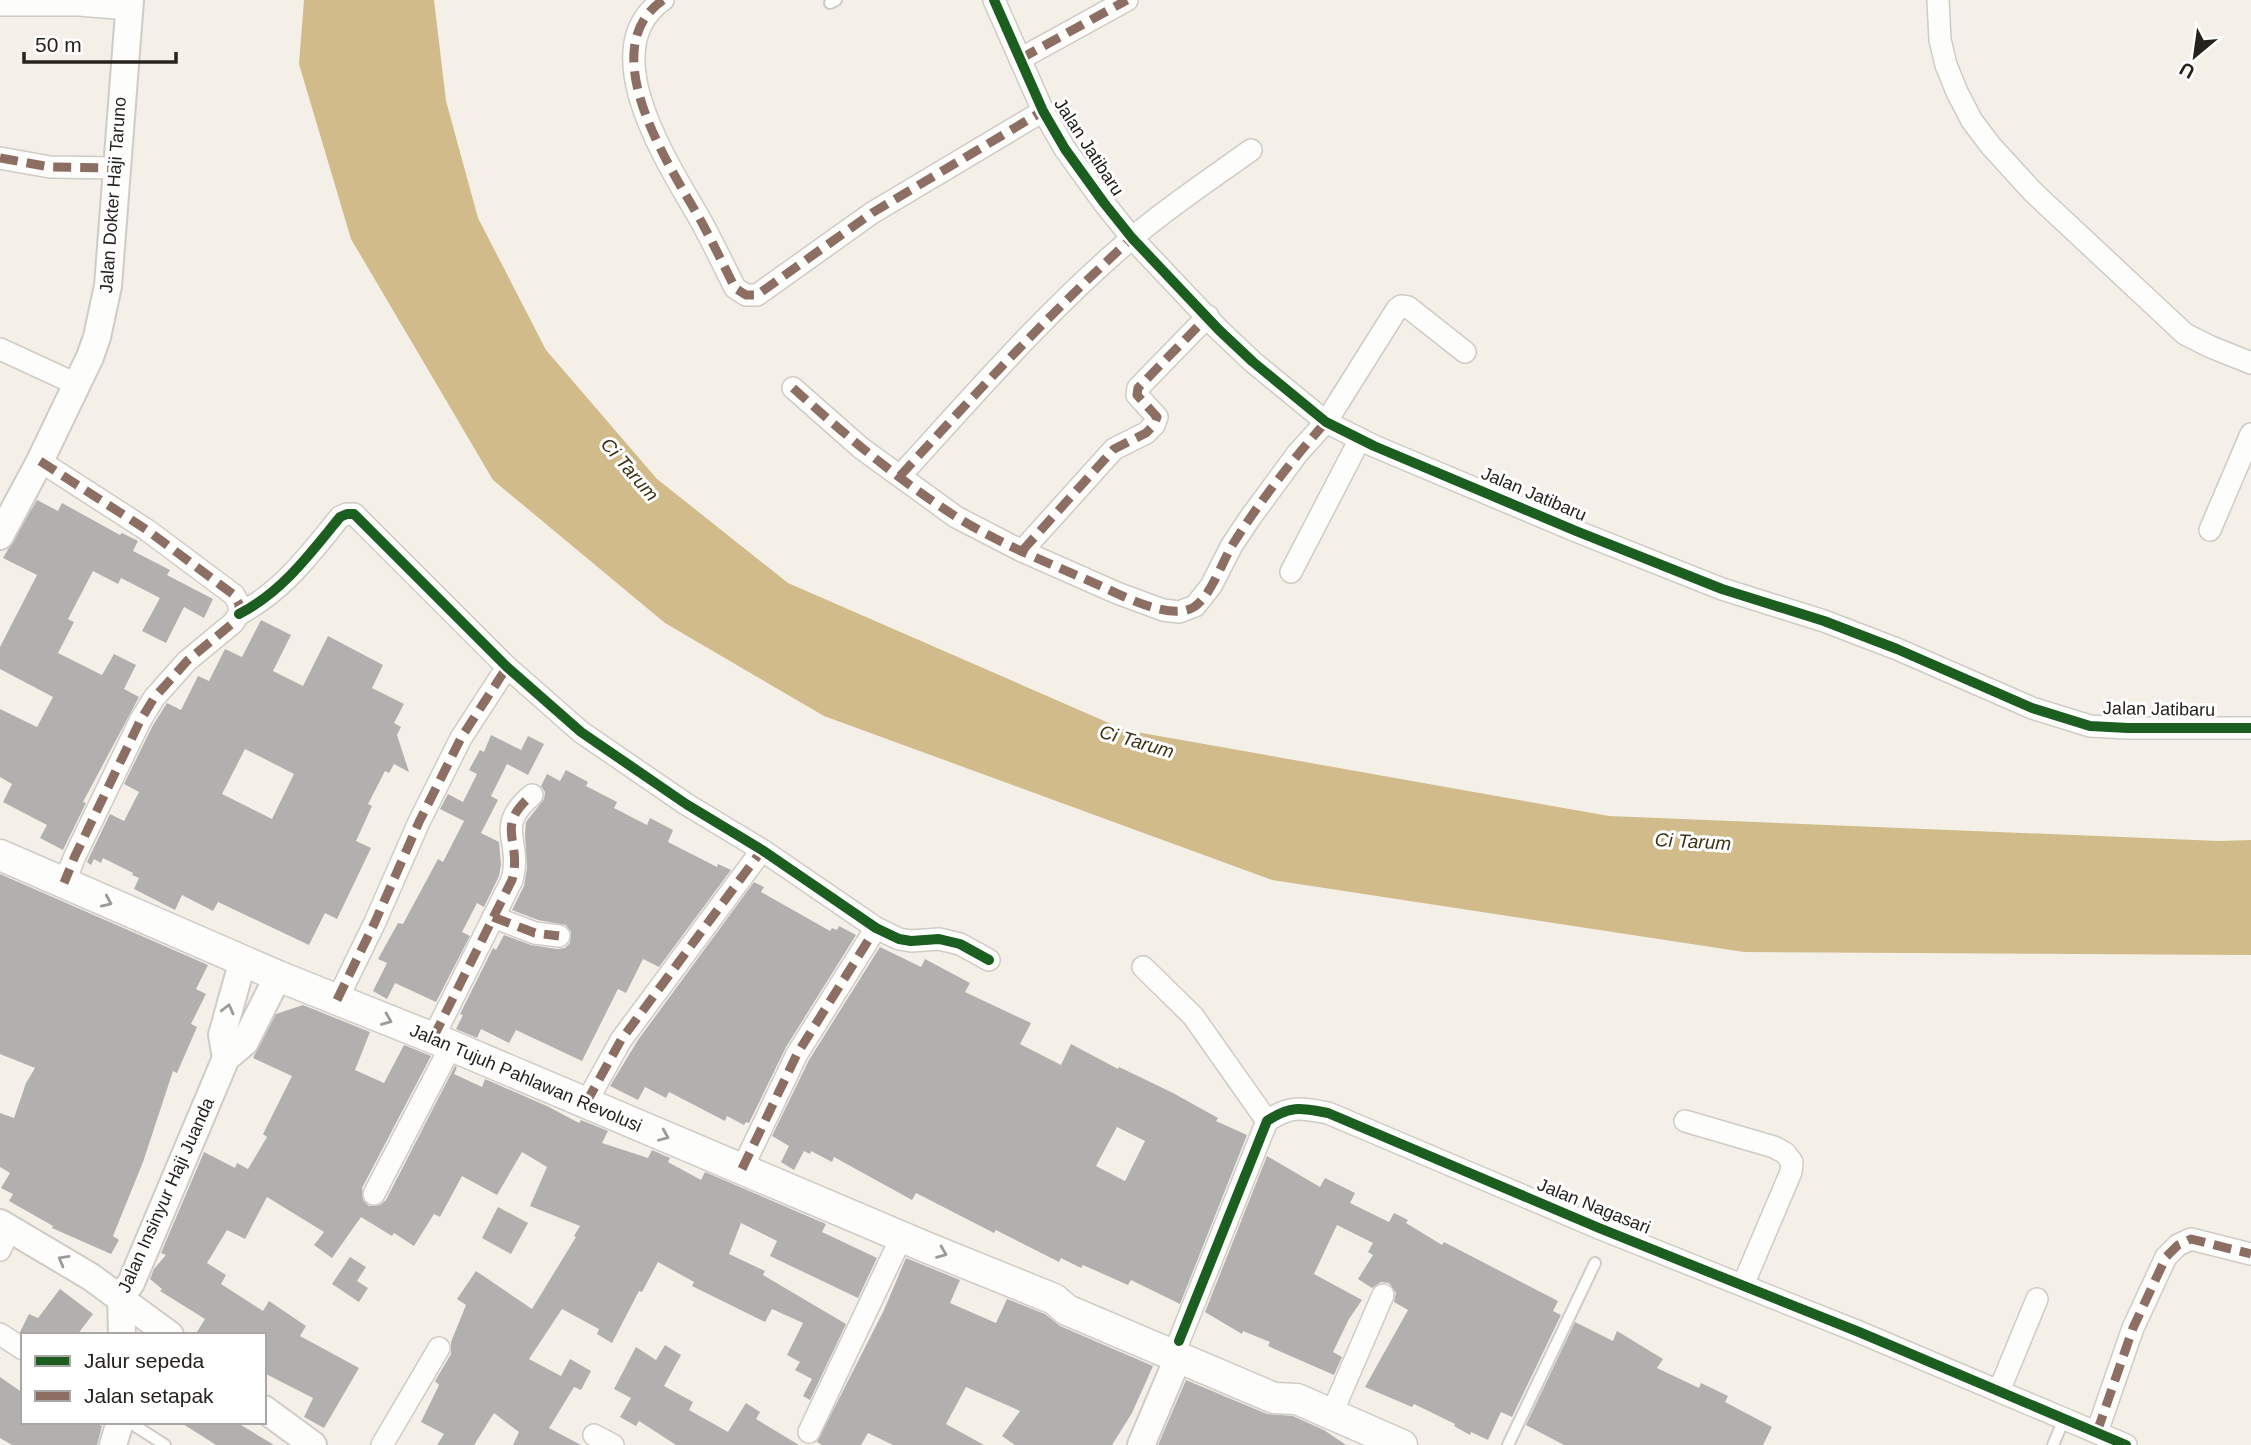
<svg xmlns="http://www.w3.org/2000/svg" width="2251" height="1445" font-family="Helvetica,sans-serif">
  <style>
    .water { fill: #d1bb8a }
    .building { fill: #b2b0af; fill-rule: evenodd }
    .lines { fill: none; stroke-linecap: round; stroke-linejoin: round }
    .service-casing { stroke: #cfcbc5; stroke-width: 14 }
    .minor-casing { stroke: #cfcbc5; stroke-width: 24 }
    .tertiary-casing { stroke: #cfcbc5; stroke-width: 30 }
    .secondary-casing { stroke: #cfcbc5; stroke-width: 33 }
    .service { stroke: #fdfdfc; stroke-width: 10 }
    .minor { stroke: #fdfdfc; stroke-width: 21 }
    .tertiary { stroke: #fdfdfc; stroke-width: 26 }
    .secondary { stroke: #fdfdfc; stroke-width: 30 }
    .quiet { stroke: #8d6e63; stroke-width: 9; stroke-dasharray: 18 9; stroke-linecap: butt }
    .cycleway-casing { stroke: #fff; stroke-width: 15 }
    .cycleway { stroke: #1b5e20; stroke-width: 10 }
    .oneway { stroke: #9c9b98 }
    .labels { text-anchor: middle; stroke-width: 6; stroke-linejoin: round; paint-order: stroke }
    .street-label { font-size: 18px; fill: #26231d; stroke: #fff }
    .water-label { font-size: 19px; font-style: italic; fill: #403315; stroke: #fff }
  </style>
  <rect width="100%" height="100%" fill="#f4f0e8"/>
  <polygon class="water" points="304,0 434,0 446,101 478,218 546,350 657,479 788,583 1125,730 1609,816 2219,841 2251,840 2251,955 1744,952 1272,880 824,716 665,623 493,480 351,239 299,64"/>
  <g class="building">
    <polygon points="37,500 58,511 62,503 120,535 122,533 138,541 133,551 170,570 167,575 213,599 204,618 184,607 166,643 142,631 160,598 121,578 118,584 93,571 68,619 74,622 58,653 102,675 114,654 136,665 124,689 139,697 83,802 86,803 63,850 40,838 47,825 3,802 12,784 0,777 0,709 37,727 53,697 0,669 0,647 37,575 3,558"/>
    <path d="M261,620L291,635L273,671L303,686L328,636L383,665L372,688L404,704L394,723L401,727L397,735L409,772L394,764L389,773L385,771L368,804L372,806L356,841L371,848L337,919L325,913L309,945L218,902L213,911L182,895L175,910L134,889L139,878L132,875L133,873L103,858L101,863L94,859L91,865L87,862L110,814L124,821L139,792L124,784L152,727L165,706L167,703L181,710L198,676L209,681L225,649L242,657ZM245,749L294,774L272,819L222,794Z"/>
    <polygon points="491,735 521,750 528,736 544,744 528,775 507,764 491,796 498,800 481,833 499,842 501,865 499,876 484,907 477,903 462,932 470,936 436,1002 395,983 387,999 373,991 387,963 378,959 398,923 403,924 438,859 443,862 464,821 440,809 448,794 463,802 477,774 469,770 480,750 484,752"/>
    <polygon points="566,770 588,782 586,786 617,802 614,808 647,825 650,818 673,830 668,842 717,867 718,864 731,870 659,967 643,959 626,993 618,989 582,1061 516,1030 509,1043 481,1029 477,1038 456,1029 463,1015 460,1014 493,948 496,950 504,935 531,945 557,949 565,948 570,943 571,932 566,925 538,920 512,910 524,886 527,868 525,834 526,822 544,799 545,792 541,786 547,774 560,781"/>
    <polygon points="0,874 208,965 196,989 206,994 191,1024 197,1027 177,1073 173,1071 143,1162 113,1236 119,1240 111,1254 52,1228 53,1226 9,1201 13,1194 1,1188 10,1173 0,1167 0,1113 14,1118 26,1083 35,1068 0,1054"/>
    <polygon points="754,882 764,887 761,892 830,931 832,928 837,930 839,926 856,935 786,1047 749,1123 746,1122 744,1125 727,1116 725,1121 669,1092 666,1098 645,1087 638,1100 610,1086 638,1040"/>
    <path d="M880,947L921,967L925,959L970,983L965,992L1031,1023L1020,1044L1061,1065L1071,1044L1118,1069L1119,1067L1173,1093L1218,1118L1216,1121L1247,1135L1180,1304L1131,1280L1128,1285L1083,1265L1081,1268L1061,1258L1059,1262L996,1230L994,1233L916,1193L912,1200L834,1157L832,1162L811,1151L810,1154L804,1151L794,1170L781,1162L789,1146L772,1136L809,1060ZM1117,1127L1145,1141L1125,1181L1096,1166Z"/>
    <polygon points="303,1005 370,1032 355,1070 384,1083 404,1045 431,1056 362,1188 363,1200 369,1206 380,1205 386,1200 455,1066 457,1067 454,1074 482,1087 485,1079 547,1106 579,1123 581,1120 608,1131 602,1143 648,1158 652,1150 670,1158 668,1162 701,1180 705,1172 826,1224 822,1232 877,1258 858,1298 770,1256 777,1241 741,1223 729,1254 765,1271 763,1275 846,1324 810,1400 803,1396 812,1379 795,1370 800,1362 787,1355 803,1323 772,1309 765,1322 692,1286 694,1282 658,1262 642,1292 639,1291 612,1343 597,1334 599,1329 562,1309 529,1359 561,1376 570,1359 591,1371 581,1390 574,1387 549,1428 581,1445 513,1445 519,1432 494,1413 474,1445 437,1445 444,1434 421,1422 439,1385 435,1381 451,1354 451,1342 466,1305 457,1299 476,1271 532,1309 576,1237 574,1236 580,1226 530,1206 547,1167 522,1152 497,1195 462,1176 440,1217 434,1214 414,1246 394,1233 392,1236 361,1217 332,1258 314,1245 324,1232 267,1197 245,1239 227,1230 207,1263 226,1275 221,1284 263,1311 269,1301 306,1326 300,1336 359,1368 324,1428 304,1417 313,1398 264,1373 264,1335 195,1335 205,1319 160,1291 162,1289 150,1279 154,1269 166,1255 161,1253 204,1152 235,1168 237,1163 248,1169 267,1137 263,1134 292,1076 253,1058 276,1014"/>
    <polygon points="1267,1156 1320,1187 1325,1178 1355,1193 1350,1203 1389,1222 1394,1213 1408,1220 1406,1223 1442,1245 1444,1242 1558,1301 1553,1311 1561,1315 1512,1417 1501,1412 1488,1440 1471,1432 1470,1435 1454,1426 1455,1424 1414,1404 1412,1407 1365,1387 1408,1310 1394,1302 1396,1293 1389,1283 1381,1282 1372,1288 1358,1279 1373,1255 1368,1252 1373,1243 1337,1225 1314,1274 1362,1300 1349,1319 1333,1352 1342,1357 1334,1375 1268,1346 1270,1342 1243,1331 1242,1334 1205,1312"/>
    <polygon points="498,1207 528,1223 511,1254 482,1238"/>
    <polygon points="350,1257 366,1267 357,1281 368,1288 359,1302 332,1284"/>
    <polygon points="906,1258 960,1280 950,1303 996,1323 1007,1299 1045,1314 1060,1326 1153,1366 1132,1413 1112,1445 1015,1445 1002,1436 1020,1411 966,1387 946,1424 984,1445 893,1445 868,1433 861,1445 822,1445 817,1442 884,1310"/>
    <polygon points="60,1289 93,1314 77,1335 25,1335 20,1332 29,1314 38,1318"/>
    <polygon points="1575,1322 1613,1341 1617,1331 1663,1359 1657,1368 1699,1388 1701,1383 1728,1396 1725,1402 1772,1427 1763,1445 1564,1445 1526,1425"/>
    <polygon points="665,1345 681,1355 664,1386 693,1402 689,1410 728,1432 746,1403 760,1412 756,1419 799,1445 676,1445 639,1421 636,1426 620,1417 631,1398 614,1389 636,1347 656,1360"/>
    <polygon points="0,1377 23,1393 23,1422 92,1422 102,1426 97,1445 12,1445 0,1438"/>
    <polygon points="1186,1380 1267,1414 1293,1416 1324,1430 1346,1445 1158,1445"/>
    <polygon points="180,1422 236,1422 274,1445 216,1445"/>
  </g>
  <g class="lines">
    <defs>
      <g id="service">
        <polyline points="830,3 836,0"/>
        <polyline points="129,1422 165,1445"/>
        <polyline points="1508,1445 1595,1263"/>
        <polyline points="2053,1445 2064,1419"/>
      </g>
      <g id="minor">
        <path d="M663,0C591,50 671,168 701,221C713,243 724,266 735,288L746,295H757L872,213L1043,111"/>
        <polyline points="994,0 1043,111 1065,149 1104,203 1132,238 1219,330 1253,362 1326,422 1374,446 1576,531 1722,589 1824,621 1897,649 2032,708 2090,726 2128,728 2251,728"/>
        <polyline points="1938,0 1940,40 1946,65 1957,92 1972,121 1991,146 2033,192 2185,334 2211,347 2251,363"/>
        <polyline points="0,5 79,5 128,9"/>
        <polyline points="1020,59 1127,0"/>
        <polyline points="0,158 50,167 117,168"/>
        <polyline points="0,349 76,384"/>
        <polyline points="793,388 861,448 956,517 1022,551 1117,593 1163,610 1179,612 1195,606 1211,586 1232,545 1250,518 1297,454 1326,422 1397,309 1401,306 1408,307 1465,352"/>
        <polyline points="40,461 147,530 234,595 239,604 239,614 233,623 187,661 154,698 140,721 75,856 64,883"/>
        <path d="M900,476C974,395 1046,311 1131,239C1168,207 1211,179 1251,150"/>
        <polyline points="2210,530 2251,434"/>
        <polyline points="1022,551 1114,449 1146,433 1154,425 1157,417 1137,395 1138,388 1208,316"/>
        <polyline points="1291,572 1360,439"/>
        <path d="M239,614C282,592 310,554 340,517L347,514H354L507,667L581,732L686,804L762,850L876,928L899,939L911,941L939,939L960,944L989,960"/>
        <polyline points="493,917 535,933 559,936"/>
        <polyline points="1143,967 1193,1016 1267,1121"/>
        <polyline points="337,1000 375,922 419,822 461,738 507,667"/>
        <path d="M433,1038L512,880C523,840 493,828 532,795"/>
        <polyline points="586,1103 621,1040 762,850"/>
        <polyline points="1685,1121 1774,1147 1785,1153 1792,1162 1791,1172 1743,1285"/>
        <polyline points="742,1169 797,1054 876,928"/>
        <polyline points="374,1194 451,1046"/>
        <polyline points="0,1250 10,1229"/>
        <polyline points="0,1334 23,1349"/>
        <path d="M1179,1341L1267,1121C1291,1105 1301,1108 1328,1113L1599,1228L1859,1332L2126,1445"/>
        <polyline points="1999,1391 2037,1299"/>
        <polyline points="1332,1413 1383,1295"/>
        <polyline points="809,1432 902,1236"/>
        <polyline points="2097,1432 2133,1328 2166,1257 2178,1245 2191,1239 2251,1254"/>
        <polyline points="594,1435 613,1445"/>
        <polyline points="382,1445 439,1348"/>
      </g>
      <g id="tertiary">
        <polyline points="0,536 40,461 90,357 97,337 108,286 130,0"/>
        <polyline points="226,1058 222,1035 243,960"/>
        <polyline points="0,1223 91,1277 170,1335"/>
        <polyline points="122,1335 121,1296 131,1283 226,1058 245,1042 278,976"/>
        <polyline points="264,1409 313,1445"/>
        <polyline points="113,1445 120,1422"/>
        <polyline points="1141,1445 1178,1358"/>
      </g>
      <polyline id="secondary" points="0,855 278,976 433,1038 928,1248 1054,1299 1067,1310 1274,1398 1297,1399 1402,1445"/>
    </defs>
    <use href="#service" class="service-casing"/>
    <use href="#minor" class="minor-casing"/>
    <use href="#tertiary" class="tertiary-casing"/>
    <use href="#secondary" class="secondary-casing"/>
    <use href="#service" class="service"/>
    <use href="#minor" class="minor"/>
    <use href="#tertiary" class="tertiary"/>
    <use href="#secondary" class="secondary"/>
    <g class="quiet">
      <path d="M663,0C591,50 671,168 701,221C713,243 724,266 735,288L746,295H757L872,213L1043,111"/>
      <polyline points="1020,59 1127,0"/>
      <polyline points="0,158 50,167 117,168"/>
      <path d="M793,388C844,434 897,479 955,516C1001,545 1054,565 1103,587C1125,597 1171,621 1194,607C1211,596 1222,562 1233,544C1260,501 1292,460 1326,422"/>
      <polyline points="40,461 147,530 234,595 239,604 239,614 233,623 187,661 154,698 140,721 75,856 64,883"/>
      <path d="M900,476C975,394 1050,313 1132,238"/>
      <polyline points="1022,551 1114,449 1146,433 1154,425 1157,417 1137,395 1138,388 1208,316"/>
      <polyline points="493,917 535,933 559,936"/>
      <polyline points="337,1000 375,922 419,822 461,738 507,667"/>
      <path d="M433,1038L512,880C523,840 493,828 532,795"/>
      <polyline points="586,1103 621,1040 762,850"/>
      <polyline points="742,1169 797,1054 876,928"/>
      <polyline points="2097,1432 2133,1328 2166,1257 2178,1245 2191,1239 2251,1254"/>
    </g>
    <defs>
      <g id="cycleway">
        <polyline points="994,0 1043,111 1065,149 1104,203 1132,238 1219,330 1253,362 1326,422 1374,446 1576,531 1722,589 1824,621 1897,649 2032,708 2090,726 2128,728 2251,728"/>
        <path d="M239,614C282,592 310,554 340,517L347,514H354L507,667L581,732L686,804L762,850L876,928L899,939L911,941L939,939L960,944L989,960"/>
        <path d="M1179,1341L1267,1121C1291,1105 1301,1108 1328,1113L1599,1228L1859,1332L2126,1445"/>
      </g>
    </defs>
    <use href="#cycleway" class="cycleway-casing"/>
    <use href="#cycleway" class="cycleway"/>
  </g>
  <defs><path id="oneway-chevron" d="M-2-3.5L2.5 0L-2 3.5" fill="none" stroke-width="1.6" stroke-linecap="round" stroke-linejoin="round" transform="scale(1.75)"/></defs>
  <g class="oneway">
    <use href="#oneway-chevron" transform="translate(107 902) rotate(24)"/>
    <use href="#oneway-chevron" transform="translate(228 1009) rotate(-76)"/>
    <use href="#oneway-chevron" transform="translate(387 1020) rotate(22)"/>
    <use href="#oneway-chevron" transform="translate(664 1136) rotate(23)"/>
    <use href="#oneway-chevron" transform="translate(942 1253) rotate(22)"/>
    <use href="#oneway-chevron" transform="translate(63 1260) rotate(-150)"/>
  </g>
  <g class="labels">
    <g class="street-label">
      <text transform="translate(1089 147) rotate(57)" y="6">Jalan Jatibaru</text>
      <text transform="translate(113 195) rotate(-86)" y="6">Jalan Dokter Haji Taruno</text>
      <text transform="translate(1534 494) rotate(23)" y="6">Jalan Jatibaru</text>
      <text transform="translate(2159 709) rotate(1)" y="6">Jalan Jatibaru</text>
      <text transform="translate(526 1078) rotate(23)" y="6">Jalan Tujuh Pahlawan Revolusi</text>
      <text transform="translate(166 1195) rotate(-66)" y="6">Jalan Insinyur Haji Juanda</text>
      <text transform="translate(1594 1206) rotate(22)" y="6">Jalan Nagasari</text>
    </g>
    <g class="water-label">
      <text transform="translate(630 469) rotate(49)" y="7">Ci Tarum</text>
      <text transform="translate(1137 741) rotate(16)" y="7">Ci Tarum</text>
      <text transform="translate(1693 841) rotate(3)" y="7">Ci Tarum</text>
    </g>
  </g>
  <rect x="21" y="1333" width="245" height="91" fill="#ffffff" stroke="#a8a7a5" stroke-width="2"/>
  <rect x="35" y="1356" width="35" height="10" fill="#1b5e20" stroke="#a8a7a5" stroke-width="2"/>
  <text x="84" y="1368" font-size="21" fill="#26231d">Jalur sepeda</text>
  <rect x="35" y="1391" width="35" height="10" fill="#8d6e63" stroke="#a8a7a5" stroke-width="2"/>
  <text x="84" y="1403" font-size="21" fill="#26231d">Jalan setapak</text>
  <g transform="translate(2195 56) rotate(209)" stroke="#ffffff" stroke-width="5" paint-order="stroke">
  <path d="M0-5L12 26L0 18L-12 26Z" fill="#26231d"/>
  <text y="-10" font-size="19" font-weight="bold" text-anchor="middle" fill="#26231d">U</text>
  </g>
  <path d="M24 52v10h152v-10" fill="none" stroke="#26231d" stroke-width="3.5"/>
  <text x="35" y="52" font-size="21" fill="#26231d" stroke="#ffffff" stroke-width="5" paint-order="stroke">50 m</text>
</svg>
